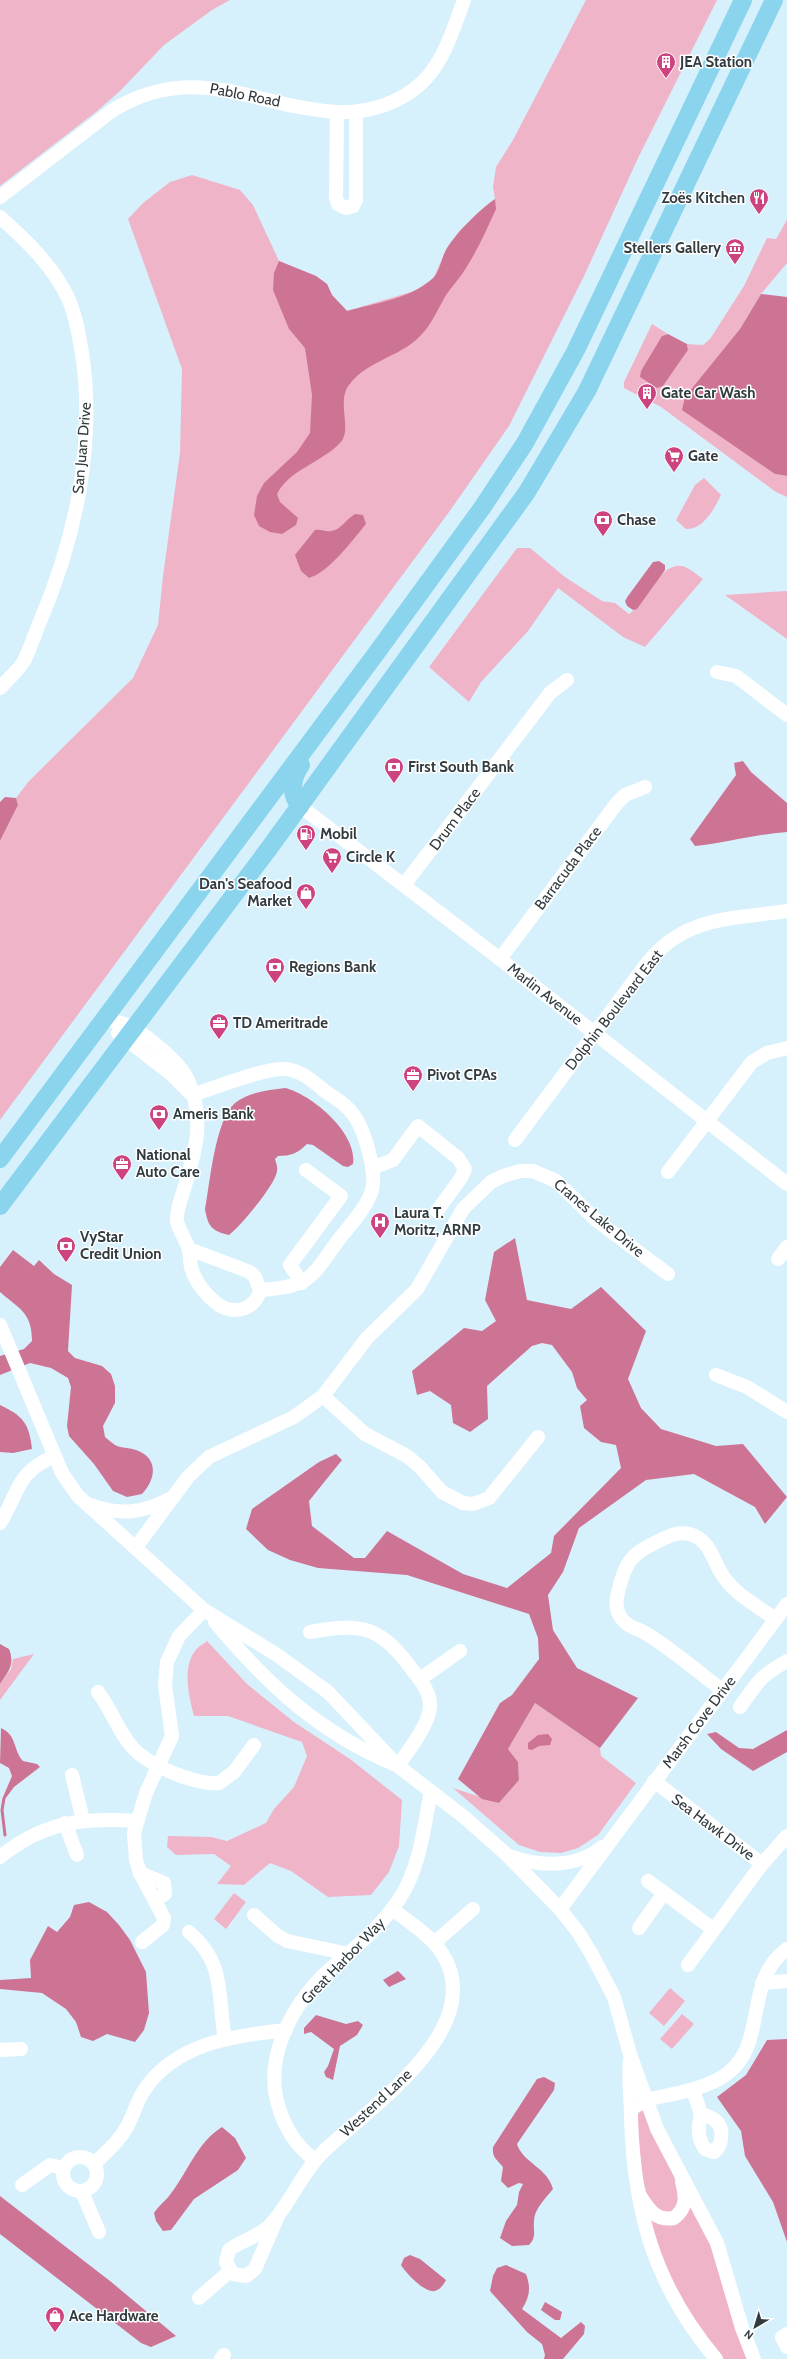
<svg xmlns="http://www.w3.org/2000/svg" width="787" height="2359" font-family="Cabin,sans-serif">
  <style>
    .green { fill: #efb4c8 }
    .water { fill: #cd7495 }
    .lines { fill: none; stroke-linecap: round; stroke-linejoin: round }
    .stream { stroke: #cd7495; stroke-width: 3 }
    .minor { stroke: #fff; stroke-width: 14 }
    .major { stroke: #8bd4ee; stroke-width: 18 }
    .labels { text-anchor: middle; stroke-width: 3; stroke-linejoin: round; paint-order: stroke }
    .poi-label { font-size: 15px; font-weight: bold; fill: #323c40; stroke: #fff; text-anchor: start }
    .street-label { font-size: 15px; fill: #323c40; stroke: #fff }
  </style>
  <rect width="100%" height="100%" fill="#d7f1fc"/>
  <g class="green">
    <polygon points="0,0 230,0 212,10 164,45 120,91 96,112 0,186"/>
    <polygon points="586,0 717,0 639,156 584,276 509,426 449,512 0,1120 0,841 18,805 16,798 29,781 133,678 158,625 163,576 180,453 182,369 128,219 143,203 170,182 192,175 240,190 253,205 279,261 316,276 327,284 332,295 347,311 414,291 433,279 446,250 460,230 495,199 493,187 496,167 513,140"/>
    <polygon points="787,220 787,263 761,294 740,329 775,474 787,476 787,497 776,492 661,407 624,388 624,382 652,324 668,334 662,336 663,386 688,350 687,344 703,345 710,339 744,286 767,238 776,239"/>
    <path d="M704,478L721,495C715,508 703,530 686,529L676,520L695,485Z"/>
    <path d="M517,548H530L565,577L602,601L615,603L629,614C647,603 661,558 685,567C691,569 697,575 703,579L645,647L623,637L558,588L528,631L481,682L469,702L429,667Z"/>
    <polygon points="787,591 787,639 725,595"/>
    <path d="M207,1641L247,1684L294,1722L350,1759L402,1800L399,1846L389,1872L371,1895L328,1897L291,1871L270,1863L244,1885L217,1884L231,1866L214,1854L176,1855L167,1847L168,1836L211,1837L227,1841L266,1823L274,1809L294,1787L307,1756L302,1742L228,1716H194C189,1697 182,1668 195,1651C197,1647 204,1644 207,1641Z"/>
    <polygon points="34,1654 0,1700 0,1684 11,1669 13,1659"/>
    <polygon points="535,1703 600,1748 601,1756 636,1783 598,1835 578,1848 561,1853 540,1852 519,1845 453,1788 499,1803 519,1780 518,1762 508,1749"/>
    <polygon points="234,1893 246,1902 226,1929 214,1919"/>
    <polygon points="670,1988 685,2001 664,2026 649,2013"/>
    <polygon points="682,2014 694,2024 672,2049 660,2039"/>
    <polygon points="644,2105 680,2191 678,2209 664,2215 649,2202 643,2180 636,2118"/>
    <polygon points="689,2204 701,2216 750,2359 720,2359 671,2285 649,2217 652,2220"/>
  </g>
  <g class="water">
    <path d="M495,199L496,209C487,229 478,249 466,268C460,278 452,286 446,295C437,311 430,328 416,340C395,358 366,362 349,385C336,402 353,430 340,443C322,462 289,470 277,494L280,502L298,518L296,525L282,534L270,532L259,526L254,515L257,496L264,483L297,452L310,433L312,395L305,348L289,329L273,290L274,273L279,261L316,276L327,284L332,295L347,311C375,303 410,299 432,279C439,274 441,260 445,252C452,237 481,208 495,199Z"/>
    <polygon points="761,294 787,297 787,476 775,474 682,410 685,397 740,329"/>
    <polygon points="668,334 687,344 688,350 663,386 657,388 640,377 641,371 662,336"/>
    <path d="M355,514L363,515L366,524C352,541 329,572 309,578L301,571L295,555L315,530C321,529 326,532 331,531C341,530 346,519 355,514Z"/>
    <polygon points="659,561 665,565 665,570 637,609 633,610 627,606 625,601 628,596 653,562"/>
    <path d="M743,761L751,772L787,803V832C756,834 726,843 695,846L690,839L736,775L734,763Z"/>
    <polygon points="5,797 16,798 18,805 0,841 0,802"/>
    <path d="M285,1088C311,1094 358,1133 353,1164L348,1167L343,1166L313,1145L307,1144C298,1153 291,1156 278,1156L275,1159C276,1163 278,1167 277,1171C276,1184 240,1227 229,1235C212,1231 208,1227 205,1209C210,1183 215,1120 235,1103C249,1092 269,1090 285,1088Z"/>
    <polygon points="515,1238 527,1300 571,1309 601,1287 646,1331 628,1379 641,1408 661,1429 716,1446 743,1444 787,1497 765,1524 755,1507 694,1474 646,1480 579,1528 563,1572 548,1595 553,1630 577,1668 638,1698 600,1748 535,1703 508,1749 518,1762 519,1780 499,1803 482,1799 458,1779 500,1703 512,1695 539,1659 538,1638 529,1614 407,1575 318,1568 290,1560 268,1550 246,1529 252,1509 319,1462 336,1454 342,1460 309,1501 312,1526 354,1558 365,1558 387,1531 463,1574 507,1588 551,1553 554,1536 621,1468 616,1445 601,1442 584,1428 580,1406 587,1400 577,1388 572,1372 552,1345 542,1343 532,1346 487,1386 488,1419 470,1432 453,1423 451,1405 430,1391 417,1395 412,1371 464,1328 482,1331 496,1321 485,1300 494,1252"/>
    <path d="M13,1250L34,1266L39,1260L54,1274L72,1285L68,1351L75,1358L102,1366L111,1374L115,1386V1403L103,1426L105,1437C109,1440 113,1444 117,1446C123,1448 130,1448 136,1450C159,1458 156,1479 142,1494L127,1497L113,1491L94,1464L69,1436L67,1426L71,1387L68,1378L51,1368L30,1363L0,1375V1356L24,1349L32,1341C32,1312 19,1309 0,1292V1267Z"/>
    <path d="M0,1405C23,1416 29,1423 32,1449L13,1453L0,1452Z"/>
    <path d="M0,1644L9,1649C15,1664 9,1671 0,1684Z"/>
    <path d="M1,1728C17,1735 13,1750 23,1761L37,1764L40,1767L14,1787L5,1799L3,1797L12,1776L9,1768L0,1763Z"/>
    <polygon points="787,1730 787,1752 753,1771 721,1749 707,1734 716,1732 739,1748 753,1749"/>
    <polygon points="548,1734 552,1739 550,1745 539,1746 532,1750 528,1749 528,1743 538,1735"/>
    <polygon points="89,1902 107,1912 119,1925 130,1940 146,1972 149,2013 144,2030 135,2042 107,2034 93,2041 81,2037 76,2022 66,2009 42,1993 0,1989 0,1980 31,1978 30,1960 48,1926 57,1932 70,1917 74,1905"/>
    <polygon points="398,1971 406,1979 389,1987 383,1980"/>
    <polygon points="316,2015 346,2024 358,2021 363,2025 357,2035 340,2046 333,2080 326,2077 324,2072 328,2066 334,2049 311,2032 304,2034 304,2028"/>
    <polygon points="787,2039 787,2242 773,2202 745,2156 741,2131 717,2097 746,2075 767,2040"/>
    <path d="M544,2077L555,2083L554,2090L517,2144C523,2163 547,2167 553,2189C546,2198 534,2209 534,2221C533,2232 537,2236 529,2245L512,2246L500,2238L506,2221L517,2205L519,2192L523,2184L519,2183L508,2188L501,2181L503,2167C496,2159 492,2157 493,2147L537,2079Z"/>
    <path d="M222,2127L235,2138L246,2158L238,2170L194,2199L171,2230L163,2231L156,2221L154,2213C159,2205 167,2200 172,2192C189,2169 198,2142 222,2127Z"/>
    <polygon points="0,2196 110,2281 176,2336 151,2347 141,2343 0,2234"/>
    <path d="M410,2255L420,2259L446,2280C444,2284 441,2289 435,2291C424,2293 406,2273 401,2265L404,2258Z"/>
    <path d="M506,2265L526,2274C531,2287 530,2297 522,2309L561,2338L581,2322L585,2326L584,2334L563,2359H544L545,2355L542,2344L527,2332L490,2291L493,2276L497,2268Z"/>
    <polygon points="545,2302 562,2312 560,2320 555,2320 541,2310"/>
  </g>
  <g class="lines">
    <polyline class="stream" points="4,1798 2,1810 5,1835"/>
    <g class="minor">
      <polyline points="337,112 336,198 338,204 346,208 353,206 356,200 356,113"/>
      <path d="M0,197L113,110C196,60 253,107 337,112C376,114 418,97 438,62C450,43 456,21 464,0"/>
      <path d="M0,217C27,241 54,267 69,300C76,317 79,335 82,353C96,445 75,540 39,624C34,636 30,649 24,661C18,671 8,679 0,688"/>
      <polyline points="717,672 736,676 787,715"/>
      <polyline points="300,806 500,959 787,1184"/>
      <polyline points="404,885 550,693 567,680"/>
      <polyline points="500,959 617,803 625,795 645,787"/>
      <path d="M105,1019C114,1022 126,1023 134,1028C151,1040 180,1062 188,1080C205,1120 196,1150 184,1189C181,1199 176,1211 177,1221C179,1230 185,1239 188,1247C191,1254 189,1263 192,1270C197,1286 217,1310 234,1310C247,1310 257,1303 260,1290L255,1277L250,1272L189,1249"/>
      <polyline points="118,1033 171,1074 189,1092"/>
      <path d="M192,1095C212,1089 266,1067 285,1069C301,1070 314,1082 326,1092C335,1098 346,1104 352,1113C364,1127 377,1172 372,1190C367,1207 351,1224 340,1238C311,1277 312,1287 260,1290"/>
      <path d="M515,1140L648,962C685,916 733,919 787,911"/>
      <polyline points="372,1168 393,1160 418,1126 458,1158 465,1169 461,1178 437,1211"/>
      <polyline points="668,1172 752,1062 767,1053 787,1048"/>
      <polyline points="778,1259 787,1247"/>
      <polyline points="302,1283 290,1265 341,1196 306,1170"/>
      <polyline points="0,1325 62,1473 78,1496 204,1610 277,1655 328,1692 398,1766 464,1817 506,1854 560,1909 578,1932 591,1953 614,1997 630,2054 657,2129 717,2243 742,2328 754,2359"/>
      <polyline points="716,1375 747,1387 787,1412"/>
      <polyline points="323,1396 365,1434 407,1456 420,1467 442,1492 463,1503 473,1504 489,1498 538,1437"/>
      <path d="M91,1505C120,1516 144,1513 171,1498"/>
      <path d="M0,1523C21,1490 14,1475 54,1456"/>
      <polyline points="136,1547 188,1477 209,1457 294,1417 323,1396 367,1338 417,1289 463,1209 491,1182 503,1176 520,1171 533,1171 556,1181 596,1220 668,1274"/>
      <path d="M215,1622C267,1684 318,1732 394,1764"/>
      <path d="M310,1632C364,1622 381,1627 414,1672C422,1682 431,1694 430,1707C429,1725 407,1752 398,1766"/>
      <polyline points="420,1679 460,1651"/>
      <path d="M722,1690C698,1672 673,1650 647,1634C637,1628 626,1627 620,1616C613,1605 618,1593 621,1581C626,1564 632,1555 647,1547C663,1539 678,1528 695,1536C713,1545 714,1566 726,1580C738,1596 759,1607 775,1619"/>
      <path d="M98,1692C111,1709 118,1731 132,1747C148,1765 194,1785 219,1783L234,1772L254,1745"/>
      <path d="M740,1707C757,1683 760,1676 787,1661"/>
      <polyline points="72,1775 83,1820"/>
      <polyline points="654,1781 762,1864"/>
      <polyline points="65,1823 77,1855"/>
      <path d="M510,1856C539,1867 577,1868 602,1847"/>
      <path d="M0,1857C43,1822 84,1817 137,1821"/>
      <polyline points="140,1873 164,1883 165,1894 155,1900"/>
      <polyline points="648,1881 713,1929"/>
      <polyline points="560,1909 787,1604"/>
      <polyline points="254,1915 278,1936 287,1941 349,1954"/>
      <polyline points="639,1928 664,1893"/>
      <path d="M189,1932C226,1963 217,1995 225,2039"/>
      <polyline points="142,1942 163,1925 164,1918 140,1873 136,1860 134,1833 146,1793 172,1736 165,1685 167,1662 179,1636 204,1610"/>
      <polyline points="434,1943 473,1909"/>
      <polyline points="688,1965 762,1864 787,1836"/>
      <polyline points="762,1983 787,1981"/>
      <polyline points="0,2050 21,2049"/>
      <path d="M630,2060C628,2080 631,2099 631,2118C634,2212 654,2285 716,2359"/>
      <path d="M693,2090L701,2114C706,2116 712,2117 716,2121C724,2128 723,2145 714,2152L705,2149C697,2138 698,2127 701,2114"/>
      <path d="M638,2105L646,2100C671,2094 696,2091 719,2079C772,2050 740,1983 787,1949"/>
      <circle cx="80" cy="2174" r="17"/>
      <path d="M315,2160C295,2146 283,2124 277,2101C265,2052 295,2001 330,1969C356,1947 381,1927 400,1898C420,1867 424,1827 431,1791"/>
      <path d="M94,2164C106,2152 120,2141 128,2125C133,2115 137,2102 143,2092C174,2043 233,2036 286,2030"/>
      <polyline points="22,2185 50,2165 64,2168"/>
      <polyline points="82,2192 99,2232"/>
      <path d="M640,2196C649,2210 656,2221 674,2218C687,2208 686,2197 682,2182"/>
      <path d="M278,2216L255,2269L246,2276L233,2274L226,2262L229,2250C242,2240 259,2237 270,2225C291,2203 301,2173 324,2151C369,2108 490,2028 442,1953C430,1935 409,1922 392,1909"/>
      <polyline points="199,2298 230,2271"/>
      <polyline points="787,2334 782,2337 787,2347"/>
      <polyline points="221,2359 224,2355"/>
    </g>
    <g class="major">
      <path d="M300,806C289,794 292,778 301,765"/>
      <polyline points="0,1159 375,655 482,508 525,443 576,350 743,0"/>
      <polyline points="0,1206 270,847 527,492 587,391 774,0"/>
    </g>
  </g>
  <defs>
    <symbol id="building-pin" viewBox="-11 -11 22 30"><path d="M0 17L-7.5 6A9.5 9.5 0 1 1 7.5 6Z" fill="#cc437f" stroke="#fff"/><path d="M-4-6H4V6H1V3H-1V6H-4ZM-2.5-4.3h1.7v1.8h-1.7ZM.8-4.3h1.7v1.8H.8ZM-2.5-1h1.7V.8h-1.7ZM.8-1h1.7V.8H.8Z" fill="#fff"/></symbol>
    <symbol id="restaurant-pin" viewBox="-11 -11 22 30"><path d="M0 17L-7.5 6A9.5 9.5 0 1 1 7.5 6Z" fill="#cc437f" stroke="#fff"/><path d="M-5-6h1v4h1v-4h1v4h1v-4h1v5L-1.5 .5V6h-2V.5L-5-1ZM5-6V6H3V1.5H1.5Q1.5-4 5-6Z" fill="#fff"/></symbol>
    <symbol id="museum-pin" viewBox="-11 -11 22 30"><path d="M0 17L-7.5 6A9.5 9.5 0 1 1 7.5 6Z" fill="#cc437f" stroke="#fff"/><path d="M0-6L6-3V-2H-6V-3ZM-5-1h2V3h-2ZM-1-1h2V3h-2ZM3-1h2V3H3ZM-6 4H6V6H-6Z" fill="#fff"/></symbol>
    <symbol id="supermarket-pin" viewBox="-11 -11 22 30"><path d="M0 17L-7.5 6A9.5 9.5 0 1 1 7.5 6Z" fill="#cc437f" stroke="#fff"/><path d="M-6-5.5h2.5l.6 2H6L4.5 2H-2.5L-4.4-4H-6ZM-1.5 3.2a1.3 1.3 0 1 0 .1 0ZM3 3.2a1.3 1.3 0 1 0 .1 0Z" fill="#fff"/></symbol>
    <symbol id="bank-pin" viewBox="-11 -11 22 30"><path d="M0 17L-7.5 6A9.5 9.5 0 1 1 7.5 6Z" fill="#cc437f" stroke="#fff"/><path d="M-6-4H6V4H-6ZM0-2.3a2.3 2.3 0 1 0 0 4.6a2.3 2.3 0 1 0 0-4.6Z" fill="#fff"/></symbol>
    <symbol id="fuel-pin" viewBox="-11 -11 22 30"><path d="M0 17L-7.5 6A9.5 9.5 0 1 1 7.5 6Z" fill="#cc437f" stroke="#fff"/><path d="M-5.5-6h7V0h2V4h1.3V-2.5L3-4.5l.8-.8L6-3V5H2.5V1h-1V6h-7ZM-4.2-4.7v3.2H.2V-4.7Z" fill="#fff"/></symbol>
    <symbol id="shop-pin" viewBox="-11 -11 22 30"><path d="M0 17L-7.5 6A9.5 9.5 0 1 1 7.5 6Z" fill="#cc437f" stroke="#fff"/><path d="M-5-2.5h2.3a2.7 3.5 0 0 1 5.4 0H5L5.5 6h-11ZM-1.5-2.5h3a1.5 2.3 0 0 0-3 0Z" fill="#fff"/></symbol>
    <symbol id="office-pin" viewBox="-11 -11 22 30"><path d="M0 17L-7.5 6A9.5 9.5 0 1 1 7.5 6Z" fill="#cc437f" stroke="#fff"/><path d="M-6-3h4V-5.5h4V-3h4V5H-6ZM-1-4.5V-3h2v-1.5ZM-6 0V1H6V0Z" fill="#fff"/></symbol>
    <symbol id="hospital-pin" viewBox="-11 -11 22 30"><path d="M0 17L-7.5 6A9.5 9.5 0 1 1 7.5 6Z" fill="#cc437f" stroke="#fff"/><path d="M-5-5h3v3.5h4V-5h3V5h-3V1.5h-4V5h-3Z" fill="#fff"/></symbol>
  </defs>
  <g fill-rule="evenodd">
    <use href="#building-pin" x="655" y="51" width="22" height="30"/>
    <use href="#restaurant-pin" x="748" y="187" width="22" height="30"/>
    <use href="#museum-pin" x="724" y="237" width="22" height="30"/>
    <use href="#building-pin" x="636" y="382" width="22" height="30"/>
    <use href="#supermarket-pin" x="663" y="445" width="22" height="30"/>
    <use href="#bank-pin" x="592" y="509" width="22" height="30"/>
    <use href="#bank-pin" x="383" y="756" width="22" height="30"/>
    <use href="#fuel-pin" x="295" y="823" width="22" height="30"/>
    <use href="#supermarket-pin" x="321" y="846" width="22" height="30"/>
    <use href="#shop-pin" x="295" y="882" width="22" height="30"/>
    <use href="#bank-pin" x="264" y="956" width="22" height="30"/>
    <use href="#office-pin" x="208" y="1012" width="22" height="30"/>
    <use href="#office-pin" x="402" y="1064" width="22" height="30"/>
    <use href="#bank-pin" x="148" y="1103" width="22" height="30"/>
    <use href="#office-pin" x="111" y="1153" width="22" height="30"/>
    <use href="#hospital-pin" x="369" y="1211" width="22" height="30"/>
    <use href="#bank-pin" x="55" y="1235" width="22" height="30"/>
    <use href="#shop-pin" x="44" y="2305" width="22" height="30"/>
  </g>
  <g class="labels">
    <g class="poi-label">
      <text x="680" y="67">JEA Station</text>
      <text x="745" y="203" text-anchor="end">Zoës Kitchen</text>
      <text x="721" y="253" text-anchor="end">Stellers Gallery</text>
      <text x="661" y="398">Gate Car Wash</text>
      <text x="688" y="461">Gate</text>
      <text x="617" y="525">Chase</text>
      <text x="408" y="772">First South Bank</text>
      <text x="320" y="839">Mobil</text>
      <text x="346" y="862">Circle K</text>
      <text x="292" y="889" text-anchor="end">Dan's Seafood<tspan x="292" dy="17">Market</tspan></text>
      <text x="289" y="972">Regions Bank</text>
      <text x="233" y="1028">TD Ameritrade</text>
      <text x="427" y="1080">Pivot CPAs</text>
      <text x="173" y="1119">Ameris Bank</text>
      <text x="136" y="1160">National<tspan x="136" dy="17">Auto Care</tspan></text>
      <text x="394" y="1218">Laura T.<tspan x="394" dy="17">Moritz, ARNP</tspan></text>
      <text x="80" y="1242">VyStar<tspan x="80" dy="17">Credit Union</tspan></text>
      <text x="69" y="2321">Ace Hardware</text>
    </g>
    <g class="street-label">
      <text transform="translate(245 95) rotate(11)" y="5">Pablo Road</text>
      <text transform="translate(82 448) rotate(-85)" y="5">San Juan Drive</text>
      <text transform="translate(455 819) rotate(-53)" y="5">Drum Place</text>
      <text transform="translate(568 868) rotate(-53)" y="5">Barracuda Place</text>
      <text transform="translate(545 994) rotate(38)" y="5">Marlin Avenue</text>
      <text transform="translate(614 1010) rotate(-52)" y="5">Dolphin Boulevard East</text>
      <text transform="translate(599 1218) rotate(40)" y="5">Cranes Lake Drive</text>
      <text transform="translate(699 1722) rotate(-53)" y="5">Marsh Cove Drive</text>
      <text transform="translate(713 1827) rotate(37)" y="5">Sea Hawk Drive</text>
      <text transform="translate(343 1961) rotate(-46)" y="5">Great Harbor Way</text>
      <text transform="translate(376 2103) rotate(-43)" y="5">Westend Lane</text>
    </g>
  </g>
  <g transform="translate(755 2327) rotate(218)" stroke="#ffffff" stroke-width="3" paint-order="stroke">
  <path d="M0-3L7 15L0 10L-7 15Z" fill="#323c40"/>
  <text y="-6" font-size="11" font-weight="bold" text-anchor="middle" fill="#323c40">N</text>
  </g>
</svg>
